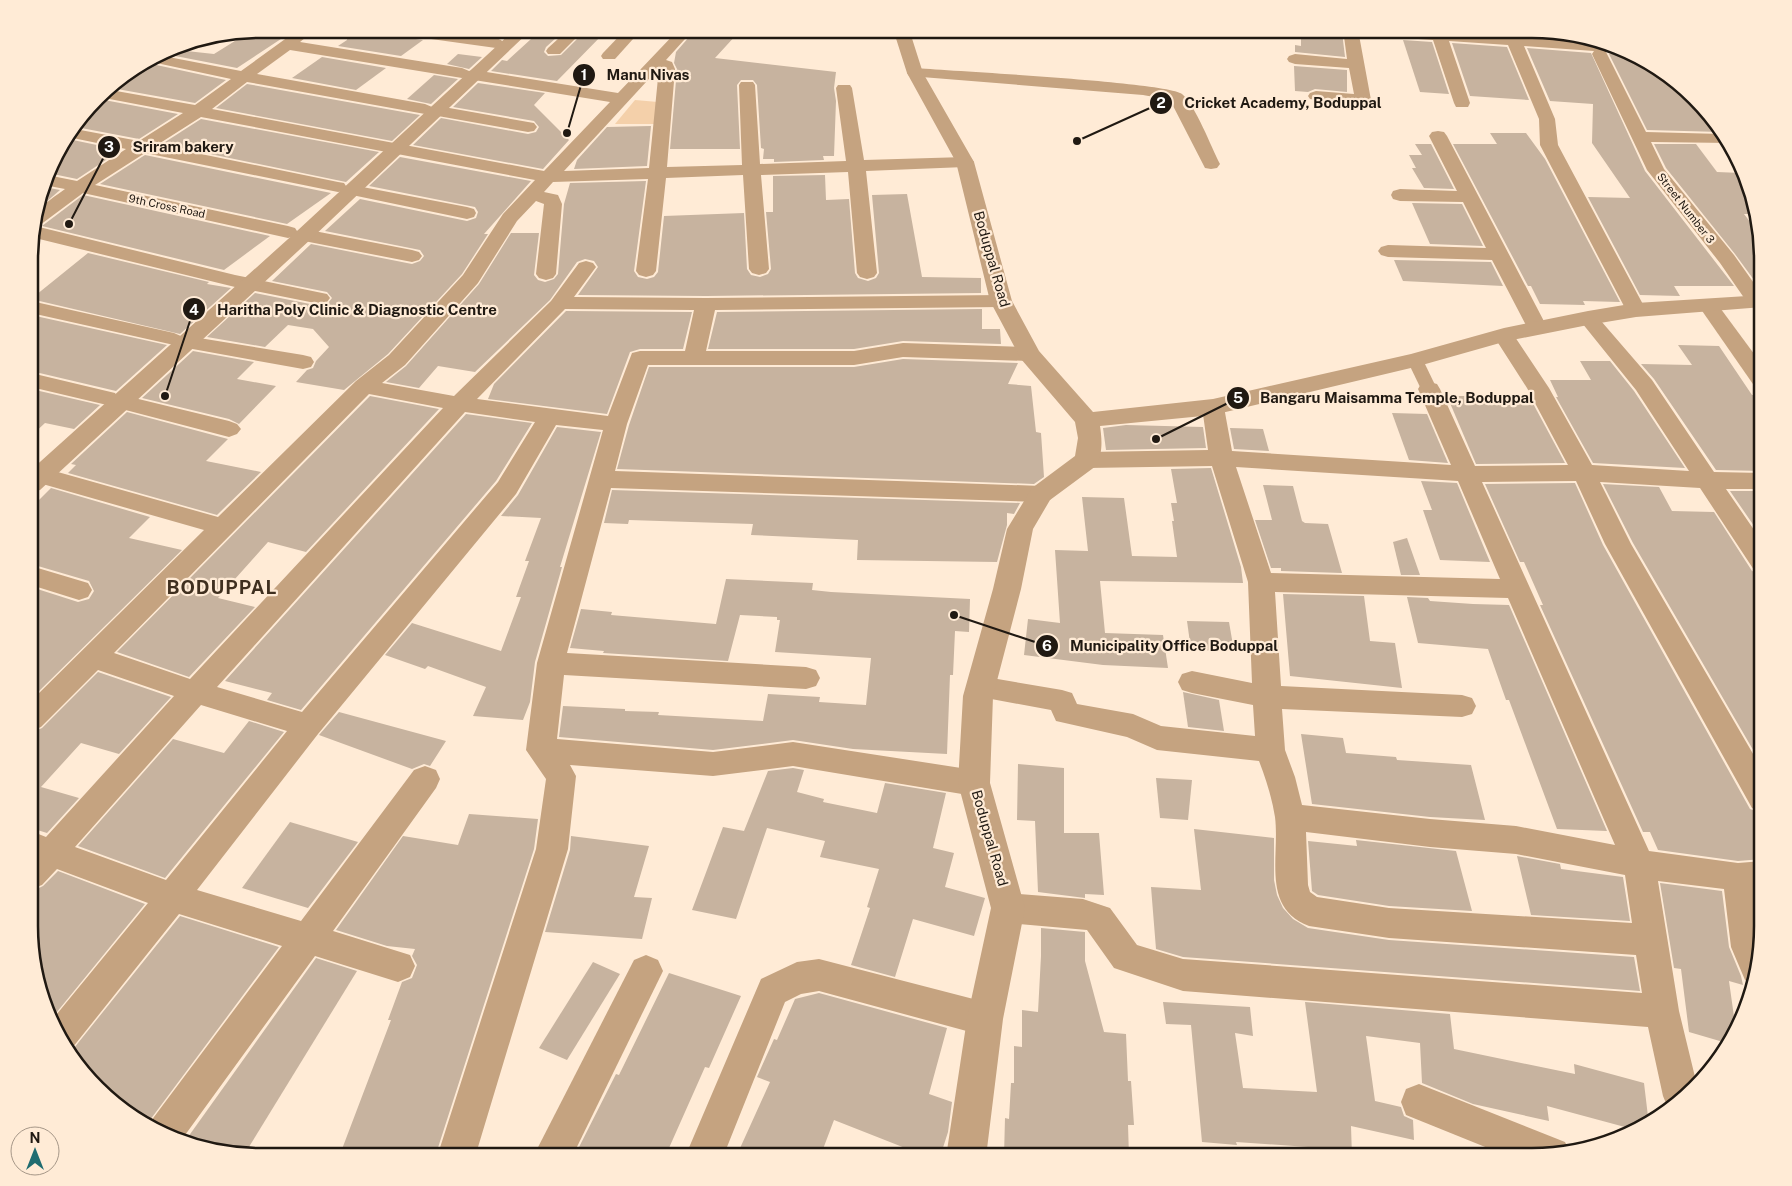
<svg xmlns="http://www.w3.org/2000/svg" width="1792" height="1186" font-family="'Public Sans',sans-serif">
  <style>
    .green { fill: #f4d0aa }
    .building { fill: #c7b39f }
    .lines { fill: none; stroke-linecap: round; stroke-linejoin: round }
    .pedestrian { fill: #c5a380; fill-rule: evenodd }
    .minor { fill: #c5a380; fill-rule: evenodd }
    .tertiary { fill: #c5a380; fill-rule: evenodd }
    .labels { text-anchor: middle; stroke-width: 4.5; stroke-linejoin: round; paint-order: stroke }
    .far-street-label { font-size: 11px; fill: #201912; stroke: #ffebd6 }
    .street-label { font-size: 14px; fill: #201912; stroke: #ffebd6 }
    .district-label { font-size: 19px; font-weight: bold; letter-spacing: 1px; fill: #3f2f1f; stroke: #ffebd6 }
    .rim { fill: none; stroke: #201912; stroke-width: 2.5 }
    .leader { fill: none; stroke: #201912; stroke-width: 2 }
    .callout-dot { fill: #201912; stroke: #ffebd6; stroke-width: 2 }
    .mark-label { font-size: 15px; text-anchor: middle; font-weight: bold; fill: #fff }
    .callout-label { font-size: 15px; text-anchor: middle; font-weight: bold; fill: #201912; stroke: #ffebd6; stroke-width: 4.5; stroke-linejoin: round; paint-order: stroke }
  </style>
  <rect width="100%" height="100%" fill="#ffebd6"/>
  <polygon class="green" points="635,100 658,102 655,124 615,124"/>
  <g class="building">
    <polygon points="260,29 290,33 237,68 160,53 168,49 214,54 251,31"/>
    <polygon points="347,29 385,29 389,33 394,36 423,40 401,56 338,46 347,40"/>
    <polygon points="542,29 566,29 546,47 544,52 548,56 561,55 587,29 608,29 557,81 491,71 502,60 507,61"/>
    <polygon points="696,29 737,34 715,58 836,72 834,88 836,101 834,156 823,156 824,160 774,162 774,159 763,159 764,149 761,148 757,85 753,80 741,80 737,85 740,149 670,149 677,69 674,63 676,52"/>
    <polygon points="1446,29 1500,29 1501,34 1447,30"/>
    <polygon points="1518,29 1533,29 1606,41 1521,35"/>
    <polygon points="1301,31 1342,32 1345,57 1295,52 1295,45 1301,46"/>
    <polygon points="1403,40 1432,42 1449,94 1420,92"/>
    <polygon points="1452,43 1507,47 1529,100 1470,96"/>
    <polygon points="1527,48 1591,53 1645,171 1734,286 1674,286 1680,296 1640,295 1588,197 1630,198 1592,143 1593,104 1550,101"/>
    <polygon points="1629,52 1661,68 1721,132 1647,130 1609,54"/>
    <polygon points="458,54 482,57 469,69 447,64"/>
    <polygon points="322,57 386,68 356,90 292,78"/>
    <polygon points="146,62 147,63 226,80 195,103 106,87"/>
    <polygon points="1294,66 1347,70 1347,92 1315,89 1308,92 1295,91"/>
    <polygon points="434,75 458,79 431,104 407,99"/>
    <polygon points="478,83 545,93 534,105 569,140 543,169 413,145 441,118 528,134 536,132 539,127 534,121 453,107"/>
    <polygon points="247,84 420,115 392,141 216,108"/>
    <polygon points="98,98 99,99 178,114 139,139 76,127"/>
    <polygon points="201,119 379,152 346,182 162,144"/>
    <polygon points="651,126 647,166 574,169 577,160 607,127"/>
    <polygon points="1490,133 1526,133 1545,159 1620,302 1583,301 1585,305 1540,304 1531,286 1528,286 1453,144 1497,144"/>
    <polygon points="67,139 68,139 121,150 77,179 48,173 53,157"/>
    <polygon points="1415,144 1431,144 1454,189 1424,188 1412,168 1416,168 1409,155 1422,155"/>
    <polygon points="1654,144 1696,144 1717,172 1741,173 1754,214 1744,214 1760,235 1763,245 1763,280 1754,280 1735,254 1666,168"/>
    <polygon points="145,155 331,193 287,224 100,184"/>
    <polygon points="400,157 531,181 484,234 488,234 462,274 388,354 344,390 296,382 307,370 313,368 316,361 329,347 313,329 288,325 265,347 207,337 255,293 320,306 328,303 332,298 327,292 272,281 311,244 412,264 420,261 424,256 420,250 325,231 360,199 467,221 476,218 478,212 475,207 369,186"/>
    <polygon points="825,175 826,200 849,199 855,273 858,278 868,281 876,278 879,273 872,195 907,194 922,277 981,278 981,293 706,296 578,295 598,267 594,261 585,259 577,262 550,300 475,372 438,366 419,388 386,382 406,366 479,284 511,233 539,233 534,275 538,280 545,282 554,279 558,274 564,204 570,183 646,181 634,271 638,277 647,279 654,277 658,272 664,216 744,213 747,269 751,275 760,277 768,274 771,269 766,212 773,212 773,176"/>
    <polygon points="44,187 60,190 37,210"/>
    <polygon points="83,195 270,236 224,270 42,226"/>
    <polygon points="1412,203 1462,204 1483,246 1430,244"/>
    <polygon points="88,253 209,282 207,284 231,288 180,334 31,299"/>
    <polygon points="1394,260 1491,262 1503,286 1403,281"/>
    <polygon points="982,309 982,329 1000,329 1001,344 903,341 854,349 708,349 717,312"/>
    <polygon points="566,311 692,312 683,349 640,349 630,352 607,414 488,399 494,384"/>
    <polygon points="31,315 167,345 116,391 31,371"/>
    <polygon points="1678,345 1719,346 1752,395 1758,395 1763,402 1763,471 1716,470 1654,379 1641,364 1692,365"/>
    <polygon points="193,351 254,362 237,379 276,386 239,424 229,419 142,398"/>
    <polygon points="903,359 1018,363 1008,384 1031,386 1036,432 1041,433 1044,477 1034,484 617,469 629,425 649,367 854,367"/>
    <polygon points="1580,361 1610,361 1634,391 1685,468 1593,463 1556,397 1558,397 1550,380 1591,380"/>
    <polygon points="31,389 100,405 74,429 45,423 31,436"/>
    <polygon points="370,396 439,409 306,552 268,542 218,598 255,607 189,677 117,652"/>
    <polygon points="1447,396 1529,396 1565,463 1476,464"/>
    <polygon points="127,412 228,439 206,461 261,472 217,515 68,473 76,465 71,464"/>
    <polygon points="1392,413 1427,414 1448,463 1409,460"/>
    <polygon points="466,414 532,423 496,481 301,710 267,700 272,693 225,681"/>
    <polygon points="1126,425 1203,427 1206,448 1106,450 1103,428"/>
    <polygon points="557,427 601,432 560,567 562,567 535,662 530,702 523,720 473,716 486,687 428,666 425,669 385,655 412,623 501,651 521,597 516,597 529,561 525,561 541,518 501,516 518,495"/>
    <polygon points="1230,428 1263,429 1269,451 1234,449"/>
    <polygon points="1211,468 1241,567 1243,583 1100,581 1105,633 1163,635 1168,668 1103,665 1024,655 1028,619 1060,623 1055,550 1088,551 1082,497 1124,498 1132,556 1177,557 1172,521 1174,521 1171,503 1177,503 1171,469"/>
    <polygon points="1421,481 1457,483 1490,562 1440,560 1423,510 1432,510"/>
    <polygon points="1575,483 1603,545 1750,809 1763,814 1763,859 1738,861 1658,850 1650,832 1643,832 1540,605 1543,605 1524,562 1520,562 1485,484"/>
    <polygon points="1603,484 1659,487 1672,511 1714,512 1752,571 1758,573 1763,581 1763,767 1633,543"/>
    <polygon points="1263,485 1293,486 1302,521 1305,523 1328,524 1342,573 1281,571 1281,568 1271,568 1255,520 1272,520"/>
    <polygon points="51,488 150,517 129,538 182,550 31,699 31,587 78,602 89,599 94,591 89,581 31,564 31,508"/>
    <polygon points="612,490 1020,503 1014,514 1007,513 1007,525 997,562 857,560 858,540 751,535 753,524 629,520 628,524 604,523"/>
    <polygon points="1730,491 1763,491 1763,539"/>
    <polygon points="1407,538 1420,575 1401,575 1393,542"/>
    <polygon points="726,579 813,583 812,590 831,592 970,599 969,632 955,631 953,675 950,675 947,754 853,749 793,740 713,750 559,737 563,706 625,709 625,711 659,712 658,715 763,721 768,694 820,697 819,702 866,705 871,658 775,652 780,620 777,620 777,617 740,615 728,661 603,653 604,651 570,648 581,609 612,612 611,615 716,624"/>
    <polygon points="1283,594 1364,596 1370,641 1395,643 1402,688 1290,676"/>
    <polygon points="1407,597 1428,598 1430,601 1473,604 1509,605 1607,831 1557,829 1509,700 1506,700 1488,649 1418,643"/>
    <polygon points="1187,621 1229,622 1234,651 1191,650"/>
    <polygon points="98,672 171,697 119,754 81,743 41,787 79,798 47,833 31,828 31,733 42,728"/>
    <polygon points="1183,692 1219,700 1224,731 1188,727"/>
    <polygon points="339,712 446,741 430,766 424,764 412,769 319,735"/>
    <polygon points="249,721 284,732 165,878 78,846 173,739 224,753"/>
    <polygon points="1301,734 1343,738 1346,753 1396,757 1397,760 1471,765 1485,820 1430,817 1312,804"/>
    <polygon points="1018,764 1064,768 1064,833 1099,833 1104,895 1085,894 1085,898 1038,892 1035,821 1017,820"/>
    <polygon points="793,768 804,770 797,792 824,799 823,802 877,813 885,783 946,793 933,848 954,853 945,887 985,898 974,936 913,919 895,977 851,965 870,908 867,907 879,869 820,857 825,841 767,828 736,919 692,910 723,827 744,831 768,771"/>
    <polygon points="1156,778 1192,780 1188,820 1160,818"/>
    <polygon points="469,814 538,819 534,849 435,1157 339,1157 391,1020 388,1020 402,982 412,978 417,965 412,956 415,949 387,946 336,930 403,836 458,845"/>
    <polygon points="290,822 358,842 308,908 242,888"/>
    <polygon points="1194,829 1274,838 1274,880 1277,895 1283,908 1293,919 1308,928 1389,940 1634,957 1640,991 1183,957 1156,949 1151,887 1201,890"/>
    <polygon points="571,836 649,846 634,897 652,898 642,939 545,932 570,850"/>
    <polygon points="1356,840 1456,851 1472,911 1389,906 1318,895 1312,891 1308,841 1357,846"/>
    <polygon points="1517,856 1560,864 1561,869 1623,877 1630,921 1531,915"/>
    <polygon points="58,871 145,904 52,1018 31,956 31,895 35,890 43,886"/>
    <polygon points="1660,883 1722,891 1729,947 1741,976 1743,985 1729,981 1736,1031 1730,1044 1689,1032 1681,969 1674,968"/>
    <polygon points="180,916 279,947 150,1120 147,1126 131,1118 70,1053"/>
    <polygon points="1041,928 1085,932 1085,961 1104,1032 1126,1034 1128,1081 1131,1081 1134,1125 1128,1125 1129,1157 1004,1156 1005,1118 1009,1119 1011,1083 1014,1083 1014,1046 1022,1047 1022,1010 1038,1012 1041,956"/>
    <polygon points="316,958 357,971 244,1155 183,1144"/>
    <polygon points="593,962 620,974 567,1060 539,1048"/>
    <polygon points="669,973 741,996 709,1068 705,1067 665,1157 574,1157 616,1074 619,1075"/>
    <polygon points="819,993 947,1028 929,1094 952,1102 948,1132 940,1157 928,1157 834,1120 820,1157 736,1157 770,1082 757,1077 774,1039 777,1040 795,999"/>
    <polygon points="1163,1002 1250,1007 1253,1036 1235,1033 1243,1088 1317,1092 1305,1002 1450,1014 1454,1049 1575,1074 1574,1064 1644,1083 1649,1125 1636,1130 1547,1106 1549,1121 1473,1104 1422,1083 1420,1043 1366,1036 1375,1101 1401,1107 1404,1116 1413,1120 1414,1140 1351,1126 1352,1157 1323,1157 1322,1148 1236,1142 1237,1145 1202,1142 1191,1025 1166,1024"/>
  </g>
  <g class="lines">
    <polygon class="pedestrian" points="1415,355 1421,356 1423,360 1437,389 1435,393 1429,394 1423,393 1421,389 1407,360 1409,356"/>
    <g class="minor">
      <path d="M299,29H316L300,42L462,68L469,71L474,70L618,93L679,29H694L666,60L672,62L675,69L667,167L742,165L739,85L741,82H753L755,85L760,164L846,161L836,88L838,85H850L852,88L864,160L965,157L971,158L974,162L971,166L965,167L866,171L877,273L874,277L867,279L860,277L857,273L848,172L761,175L769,269L766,273L759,275L752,273L749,269L743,175L666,178L656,271L653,275L646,277L639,275L636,271L648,179L553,182L544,192L558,195L562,204L556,274L553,278L546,280L539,278L536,274L544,204L536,201L517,221L478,283L405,365L382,383L454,396L551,301L579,263L586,261L593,263L596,267L574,297L706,298L1001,295L1008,297L1011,301L1008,305L1001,307L715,310L706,351H854L903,343L1029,347L1037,349L1040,354L1037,359L1029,361L903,357L854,365H648L627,424L615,471L1041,486L1050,488L1053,494L1050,500L1041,502L611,488L567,653L806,667L816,670L820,678L816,686L806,689L564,675L557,739L713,752L793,742L974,770L985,774L989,783L985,792L974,796L793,766L713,776L570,765L576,776L568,849L475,1157H437L536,849L546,779L526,750L537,663L603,430L556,425L516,494L318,734L197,890L301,921L414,770L425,766L436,770L440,779L436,788L333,931L410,955L415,966L410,977L398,982L315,956L180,1142L149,1127L151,1121L282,946L179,914L69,1052L60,1042L52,1020L148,903L57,869L42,885L31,889V831L46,837L174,696L98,670L41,727L31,731V701L204,530L32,481V469L40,467L218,517L356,381L389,355L463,275L503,214L535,180L201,117L157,145L338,182L344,183L346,186L352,185L467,207L474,209L476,213L474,217L467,219L352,195L346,194L344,191L338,192L145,153L95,185L288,226L295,228L297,231L304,229L412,250L419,252L422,256L419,260L412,262L304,241L297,239L295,236L288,238L83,193L40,225L35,226L235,275L327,294L330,298L327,302L320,304L235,287L31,237C31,209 45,204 65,189L44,185L47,175L77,181L126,149L68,137L75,129L139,141L183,113L99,97L105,89L195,105L231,79L147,61L158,55L241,71ZM290,50L462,78L467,77L474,80L610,102L544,171L212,109L247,82L425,114L431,113L438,116L528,132L534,131L537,127L534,123L528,122L438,106L432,107L425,104L257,74ZM659,68L649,168L564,171ZM565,309L694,310L685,351H640L632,353L608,416L477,399ZM369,394L443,408L190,679L114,653ZM465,412L535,422L498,482L302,712L217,687ZM201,705L287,731L166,880L75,847Z"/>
      <polygon points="387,29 426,29 496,38 501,40 504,43 501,46 496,48 395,34 390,32"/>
      <polygon points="569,29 585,29 560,54 548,54 546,51 548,48"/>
      <polygon points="626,29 642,29 615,59 603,59 601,56 603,53"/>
      <polygon points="1343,29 1430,31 1430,29 1444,29 1446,32 1504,36 1502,29 1516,29 1520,37 1610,43 1627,51 1606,52 1646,132 1722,134 1731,143 1651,142 1664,169 1734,255 1763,296 1763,305 1756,307 1749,305 1720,263 1647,170 1592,54 1594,51 1524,46 1555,119 1558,145 1646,310 1643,314 1636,316 1629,314 1626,310 1540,145 1539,119 1508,45 1449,41 1470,103 1468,107 1456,107 1454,103 1433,40 1359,35 1371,100 1369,104 1363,105 1310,99 1308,96 1310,93 1316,91 1354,94 1349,68 1295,64 1289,62 1287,59 1289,56 1295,54 1347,59"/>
      <path d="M915,68C950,71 1168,82 1182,94C1196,106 1211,147 1220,164L1217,168L1211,169L1205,168L1170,100L1143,95L909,76L907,73L909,70Z"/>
      <polygon points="1438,131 1444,132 1447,136 1547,327 1543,331 1536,333 1529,331 1492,260 1388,257 1381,255 1378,251 1381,247 1388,245 1486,248 1463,202 1400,201 1393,199 1391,195 1393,191 1400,189 1457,191 1429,136 1432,132"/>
      <polygon points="1708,299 1715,301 1763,366 1763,389 1755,387 1698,305 1701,301"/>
      <polygon points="31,301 174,333 183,337 187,336 303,355 311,357 314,362 311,367 303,369 187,348 178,344 174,345 31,313"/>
      <path d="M1588,312L1595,314L1652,380L1714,472L1763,473V489H1726L1763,543V572L1754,570L1700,488L1600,482L1631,544L1763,771V812L1752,808L1605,544L1576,481L1482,482L1649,851L1738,863L1763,861V889L1756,890L1763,941L1754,984L1745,980L1731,947L1724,889L1658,881L1679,1011L1696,1081L1668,1108L1663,1096L1648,1027L1183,991L1114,968L1087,930L1008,923L997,919L992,908L997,897L1008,893L1083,899L1110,908L1137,945L1183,959L1642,993L1636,955L1389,938L1309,926C1261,908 1280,857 1275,817C1272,798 1266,779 1259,761L1157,750L1127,737L1056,721L1051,710L970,695L966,687L970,679L980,676L1062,690L1072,693L1077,704L1133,714L1161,726L1255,736L1253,705L1192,693L1182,690L1178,682L1182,674L1192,671L1252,683L1248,582L1212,466L1087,468L1079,466L1075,460L1079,454L1087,452L1208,450L1202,407L1205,402L1213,400L1221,402L1224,407L1232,451L1451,465L1418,389L1421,384L1429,382L1437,384L1440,389L1475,466L1568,465L1527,388L1493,335L1497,331L1504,329L1511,331L1549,388L1592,465L1689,471L1636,390L1578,318L1581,314ZM1236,467L1458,481L1500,579L1271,573ZM1275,592L1508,598L1615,845L1516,826L1430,819L1302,805L1295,777L1285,750L1282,709L1462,717L1472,714L1476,706L1472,698L1462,695L1281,686ZM1306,832L1430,847L1516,854L1625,875L1632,923L1389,908L1317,897L1310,892L1308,885Z"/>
      <polygon points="31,373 115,393 117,396 122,395 229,421 237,424 241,429 237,434 229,437 114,407 112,404 107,405 31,387"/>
      <polygon points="31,566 88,583 92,590 88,597 79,600 31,585"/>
      <polygon points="646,955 658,960 663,971 572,1157 533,1157 634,960"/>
      <polygon points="819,959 985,1002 997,1007 1002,1019 997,1031 985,1036 819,991 801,994 785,1002 723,1157 685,1157 761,979 797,962"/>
      <polygon points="1419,1084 1565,1142 1569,1150 1547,1157 1510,1157 1406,1115 1401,1102 1406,1089"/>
    </g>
    <g class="tertiary">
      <polygon points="515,29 532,29 311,239 40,490 31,493 31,470 297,231"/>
      <path d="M893,29H909L923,73L974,162L1012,301L1039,351L1093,412L1213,399L1411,354L1504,328L1588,311L1636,303L1763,295V307L1636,317L1588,325L1507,341L1415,367L1213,415L1100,426C1102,439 1103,454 1096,466L1050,500L1033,529L1021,589L993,696L990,783L1025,908L1003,1019L986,1157H946L967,1019L991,908L958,783L963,696L993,589L1007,529L1032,488L1075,456L1078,438L1075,422L1021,359L990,301L956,162L907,73Z"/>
    </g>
  </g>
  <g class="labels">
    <g class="far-street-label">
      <text transform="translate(167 206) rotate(12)" y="4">9th Cross Road</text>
      <text transform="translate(1686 208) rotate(52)" y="4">Street Number 3</text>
    </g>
    <g class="street-label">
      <text transform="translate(992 259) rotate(74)" y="5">Boduppal Road</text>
      <text transform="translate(990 838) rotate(74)" y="5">Boduppal Road</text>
    </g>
    <g class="district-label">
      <text x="222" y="594">BODUPPAL</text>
    </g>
  </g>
  <path d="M0 0H1792V1186H0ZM260 38H1532A222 222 0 0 1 1754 260V926A222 222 0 0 1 1532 1148H260A222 222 0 0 1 38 926V260A222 222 0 0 1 260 38Z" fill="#ffebd6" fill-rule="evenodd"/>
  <path class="rim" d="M260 38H1532A222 222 0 0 1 1754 260V926A222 222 0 0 1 1532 1148H260A222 222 0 0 1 38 926V260A222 222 0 0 1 260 38Z"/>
  <path class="leader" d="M567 133L584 75M1077 141L1161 103M69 224L109 147M165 396L194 309M1156 439L1238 398M954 615L1047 646"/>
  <g class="callout-dot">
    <circle cx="567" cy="133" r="5"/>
    <circle cx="1077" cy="141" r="5"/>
    <circle cx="69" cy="224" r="5"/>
    <circle cx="165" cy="396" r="5"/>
    <circle cx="1156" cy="439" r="5"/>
    <circle cx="954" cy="615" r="5"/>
    <circle cx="584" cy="75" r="12"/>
    <circle cx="1161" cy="103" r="12"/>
    <circle cx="109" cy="147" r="12"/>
    <circle cx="194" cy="309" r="12"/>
    <circle cx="1238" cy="398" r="12"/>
    <circle cx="1047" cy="646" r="12"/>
  </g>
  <g class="mark-label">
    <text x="584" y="80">1</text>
    <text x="1161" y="108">2</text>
    <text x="109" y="152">3</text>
    <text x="194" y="315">4</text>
    <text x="1238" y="403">5</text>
    <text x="1047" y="651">6</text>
  </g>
  <g class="callout-label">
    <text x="648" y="80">Manu Nivas</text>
    <text x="1283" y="108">Cricket Academy, Boduppal</text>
    <text x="183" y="152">Sriram bakery</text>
    <text x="357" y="315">Haritha Poly Clinic &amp; Diagnostic Centre</text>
    <text x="1397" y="403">Bangaru Maisamma Temple, Boduppal</text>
    <text x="1174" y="651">Municipality Office Boduppal</text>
  </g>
  <g transform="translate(35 1151)"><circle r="24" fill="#ffebd6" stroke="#a69788"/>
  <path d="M0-4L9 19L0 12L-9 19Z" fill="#206c70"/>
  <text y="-8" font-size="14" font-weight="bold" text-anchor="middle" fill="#201912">N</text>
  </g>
</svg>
